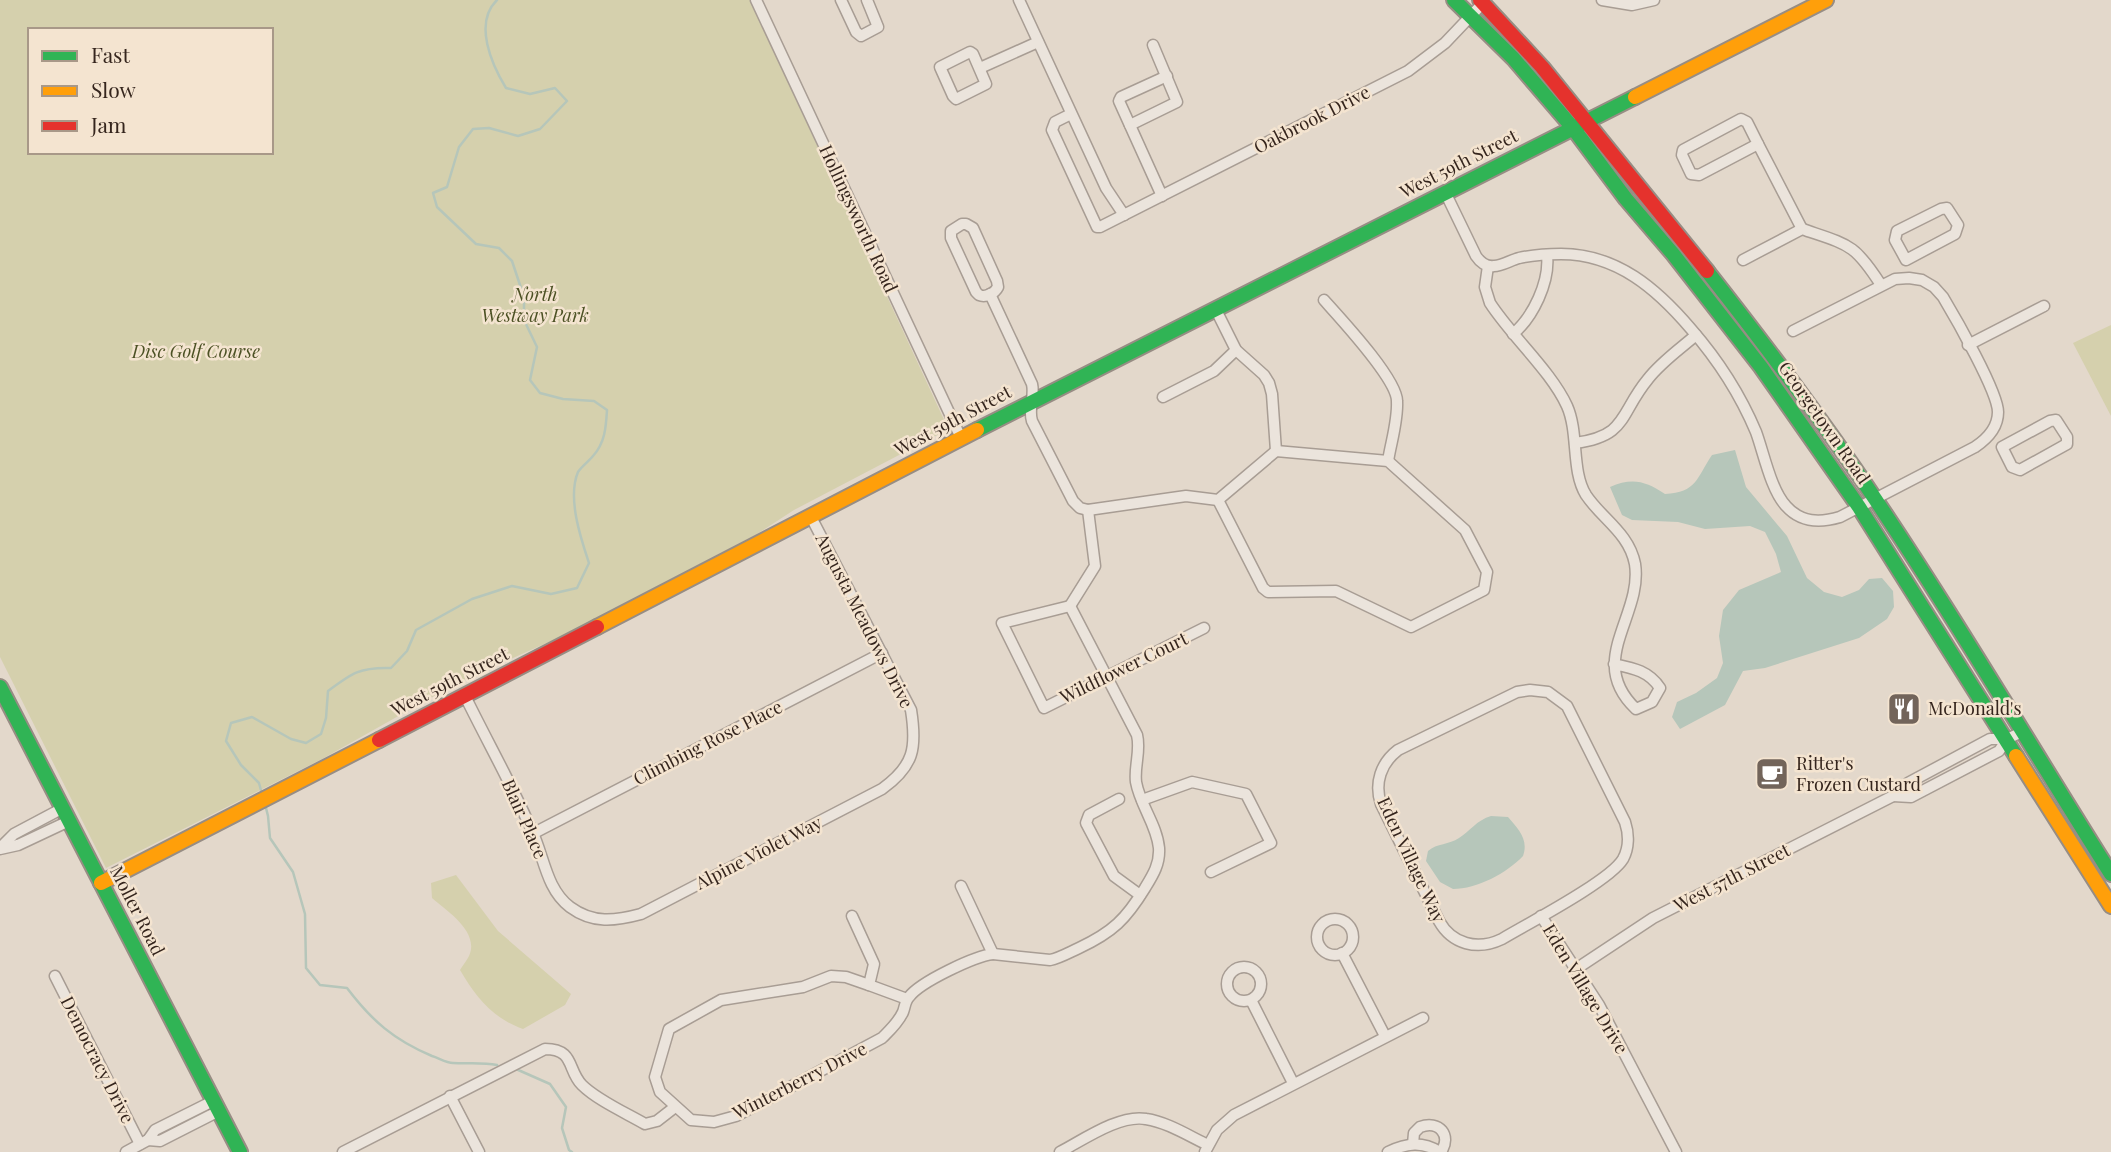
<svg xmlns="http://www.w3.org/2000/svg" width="2111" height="1152" font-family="'Playfair Display',serif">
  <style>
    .green { fill: #d5d0ad; fill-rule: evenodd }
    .water { fill: #b6c6ba }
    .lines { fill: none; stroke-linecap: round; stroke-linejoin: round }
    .stream { stroke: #b6c6ba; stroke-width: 2.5 }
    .street-casing { stroke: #a89d94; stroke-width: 13 }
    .fast-casing { stroke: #978d84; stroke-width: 18 }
    .slow-casing { stroke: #978d84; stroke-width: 18 }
    .jam-casing { stroke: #978d84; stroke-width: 18 }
    .street { stroke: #ebe4dc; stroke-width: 10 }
    .fast { stroke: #30b455; stroke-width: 14 }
    .slow { stroke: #ff9f0a; stroke-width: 14 }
    .jam { stroke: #e5322d; stroke-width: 14 }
    .labels { text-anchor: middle; stroke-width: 5; stroke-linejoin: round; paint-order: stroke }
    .street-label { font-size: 18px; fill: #35251d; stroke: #f4e4d0 }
    .park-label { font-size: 18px; font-style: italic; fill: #4c5124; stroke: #f4e4d0 }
    .poi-label { font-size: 18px; fill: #35251d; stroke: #f4e4d0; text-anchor: start }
  </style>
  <rect width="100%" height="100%" fill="#e3d8cb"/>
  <g class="green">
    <path d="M0,0H750L946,424L943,432L794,510L757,534L560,637L457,683L322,759L106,868L0,657ZM30,30H271V152H30Z"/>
    <polygon points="2111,325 2111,416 2073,343"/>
    <path d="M456,875L498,931L571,994L565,1005L523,1029C492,1018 476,997 460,970C463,965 467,960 469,956C480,932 447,911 432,898L431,883Z"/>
  </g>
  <g class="water">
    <path d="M1735,450L1746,487L1787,536L1807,578L1824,592L1842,597L1859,590L1869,579L1882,578L1893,591L1894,607L1887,619L1859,638L1765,668L1743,671L1725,705L1680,729L1672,717L1677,702L1696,693L1717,678L1723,663L1719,636L1723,610L1739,590L1781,572L1776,554L1765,532L1750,526L1705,529L1678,522L1632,520L1622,515L1610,487C1632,477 1646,481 1665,494C1697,492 1696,479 1712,455Z"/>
    <path d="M1491,816L1508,817C1518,829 1529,839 1523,856C1507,873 1477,889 1453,889L1440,882L1426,861L1428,851C1437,843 1449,845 1459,838C1470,831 1477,820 1491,816Z"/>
  </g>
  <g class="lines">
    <g class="stream">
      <path d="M262,794L259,783L241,765L226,741L231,723L252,717L291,739L306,743L321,734L326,718L328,691C352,673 360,667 391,668L407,651L416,630L472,599L512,586L551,594L577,588L589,563C581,539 567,498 578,472C581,467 589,461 593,456C605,443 606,427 607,410L594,401L563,399L540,393L530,380L537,347L524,320V297L512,261L499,248L476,244L437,207L433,193L447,187L459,147L473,129L489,128L518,136L540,129L567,101L555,88L530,94L506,88C492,65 473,23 497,0"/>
      <path d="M265,804L268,816L270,838L293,872L305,914L306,968L320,985L347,988C372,1021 394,1040 432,1056C439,1058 446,1063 453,1063C468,1064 482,1062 497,1065"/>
      <polyline points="516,1069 550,1084 566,1107 562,1128 569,1150 572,1152"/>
    </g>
    <defs>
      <g id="street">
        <polyline points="756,0 961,438"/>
        <polyline points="841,0 856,32 861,36 878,27 867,0"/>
        <polyline points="1019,0 1106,188 1124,215"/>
        <polyline points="1602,0 1632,5 1654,0"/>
        <polygon points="970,52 973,54 986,84 956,99 953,96 940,67"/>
        <polyline points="980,68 1038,42"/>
        <polyline points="1071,114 1055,122 1052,130 1097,227 1100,227 1408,71 1445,43 1483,3"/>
        <polygon points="1741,119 1747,122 1758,144 1699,175 1691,174 1682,155 1683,150"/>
        <polyline points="1130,125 1177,102 1153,45"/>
        <polyline points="1758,144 1802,229"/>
        <path d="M1445,192L1476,256C1480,262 1486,267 1494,266C1502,266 1511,260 1519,258C1533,255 1547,254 1561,254C1617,254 1657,289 1691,329C1718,360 1740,394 1756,432C1764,454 1771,490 1786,506C1801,523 1820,523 1840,517L1975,447C1987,439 1998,427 1998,412C1998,392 1955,317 1943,297L1934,287L1922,280L1909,278L1895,279L1793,331"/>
        <polyline points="1162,196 1119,101 1121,97 1167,76"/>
        <polygon points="1947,208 1958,225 1955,234 1906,260 1895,240 1897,231 1941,209"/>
        <path d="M962,224H966L973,228L997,281L998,287C995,293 986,298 979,295L976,292L951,238V231Z"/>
        <path d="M1743,260L1802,229C1849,245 1854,243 1881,285"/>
        <path d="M1488,266L1485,287L1490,303C1512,337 1551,371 1567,406C1579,433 1571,471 1586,495C1602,519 1629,533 1635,564C1643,616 1585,661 1636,709L1652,702L1660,688C1649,671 1633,668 1614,664"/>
        <path d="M990,294L1032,384C1035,397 1028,408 1032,421L1073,501L1080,508L1088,510L1186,496L1218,500L1276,451"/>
        <path d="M1324,300C1341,319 1397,379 1397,401C1398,421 1391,442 1388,461"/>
        <polyline points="1215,308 1236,350 1264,375 1269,383 1272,394 1276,451"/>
        <path d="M1513,334C1533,317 1550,282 1547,255"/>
        <polyline points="1968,345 2044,306"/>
        <polyline points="1163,397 1214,371 1236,350"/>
        <polygon points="2056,420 2067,437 2067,444 2020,470 2012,467 2002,447 2050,421"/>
        <path d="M1575,443C1628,436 1619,414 1648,379C1661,362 1680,349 1696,335"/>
        <polyline points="1218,500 1263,588 1268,592 1336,591 1411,627 1484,590 1487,572 1465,530 1388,461 1276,451"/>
        <polyline points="1070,606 1002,623 1044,708 1204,628"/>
        <polyline points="1070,606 1095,566 1088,510"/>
        <path d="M1530,690L1548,692L1567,706L1625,822C1629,834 1629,848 1623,859C1610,881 1527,924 1502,939C1477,951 1452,944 1439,921L1381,804C1374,783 1381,763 1398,750L1517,692Z"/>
        <path d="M465,696C487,741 512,785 532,831C544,856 546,889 570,907C593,924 615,921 641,914L882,789C914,766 917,748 911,710L811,517"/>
        <polyline points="1893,796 1911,797 1999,751 2007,739"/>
        <polyline points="1119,799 1089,815 1086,823 1114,876 1140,895"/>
        <polyline points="1142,800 1192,782 1246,794 1271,843 1211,872"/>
        <polyline points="534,833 882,653"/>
        <polyline points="0,848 14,834 63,808"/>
        <polyline points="0,849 18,845 69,821"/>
        <polyline points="852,916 874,964 869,985 907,999"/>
        <polyline points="1541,916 1599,1005 1676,1152"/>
        <circle cx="1335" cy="937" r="18"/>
        <polyline points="1342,953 1385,1036"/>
        <path d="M993,954L1050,960C1060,958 1070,952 1079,948C1113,932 1126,919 1145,888C1153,875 1160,864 1159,848C1157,825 1140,805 1136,782C1134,766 1141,751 1137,735L1070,606"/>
        <circle cx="1244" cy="984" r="17"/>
        <polyline points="1576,969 1653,918 1893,796 1908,783 1990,739 2007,739 2022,732"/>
        <polyline points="55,976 140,1144"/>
        <path d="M869,985L846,977L831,976L803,987L721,1000L669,1029L655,1077L660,1092L691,1120L714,1122L736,1116L882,1038C890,1030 898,1023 903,1012C905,1007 905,1001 909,997C920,982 975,956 993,954L961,886"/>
        <polyline points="1251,1000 1293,1083"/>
        <polyline points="450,1096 479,1152"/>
        <polyline points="148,1140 155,1130 213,1101"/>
        <path d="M1413,1144L1414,1133L1420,1127C1439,1120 1452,1135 1441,1152"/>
        <polyline points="126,1152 148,1140 160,1141 219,1111"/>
        <path d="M343,1152L545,1049C575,1049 567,1070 582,1085C597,1100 626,1113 645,1124L657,1121L675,1107"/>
        <path d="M1060,1152C1083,1140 1120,1114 1146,1119C1167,1122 1189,1136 1208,1145"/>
        <polyline points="1205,1152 1217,1130 1234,1115 1423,1018"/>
        <path d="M1388,1152C1407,1143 1422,1141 1440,1152"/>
      </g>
      <g id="fast">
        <polyline points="1454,0 1513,58 1573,128 1626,199 1673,254 1761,367 1859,507 2016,756"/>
        <path d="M1707,271C1762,341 1815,411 1865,484C1951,611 2029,744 2111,874"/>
        <polyline points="977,430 1635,97"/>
        <polyline points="0,687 240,1152"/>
      </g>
      <g id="slow">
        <polyline points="1635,97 1826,0"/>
        <polyline points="597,627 977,430"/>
        <polyline points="2016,756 2111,906"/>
        <polyline points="101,883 379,740"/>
      </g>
      <g id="jam">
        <polyline points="1480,0 1542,67 1707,271"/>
        <polyline points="379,740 597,627"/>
      </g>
    </defs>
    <use href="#street" class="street-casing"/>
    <use href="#fast" class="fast-casing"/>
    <use href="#slow" class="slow-casing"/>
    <use href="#jam" class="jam-casing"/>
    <use href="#street" class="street"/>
    <use href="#fast" class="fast"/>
    <use href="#slow" class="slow"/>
    <use href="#jam" class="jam"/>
  </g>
  <defs>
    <symbol id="restaurant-square" viewBox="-11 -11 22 22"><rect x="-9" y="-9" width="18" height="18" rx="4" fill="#72645a" stroke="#f4e4d0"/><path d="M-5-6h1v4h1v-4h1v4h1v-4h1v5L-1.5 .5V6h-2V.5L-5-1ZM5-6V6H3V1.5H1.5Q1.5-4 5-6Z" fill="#fff"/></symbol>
    <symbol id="cafe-square" viewBox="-11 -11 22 22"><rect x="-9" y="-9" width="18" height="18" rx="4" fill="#72645a" stroke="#f4e4d0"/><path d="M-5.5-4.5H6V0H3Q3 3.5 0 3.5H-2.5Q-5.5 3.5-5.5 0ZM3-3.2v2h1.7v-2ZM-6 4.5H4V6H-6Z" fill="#fff"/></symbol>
  </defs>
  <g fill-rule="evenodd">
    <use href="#restaurant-square" x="1885" y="690" width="38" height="38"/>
    <use href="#cafe-square" x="1753" y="755" width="38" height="38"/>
  </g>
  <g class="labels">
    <g class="street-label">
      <text transform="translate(1312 120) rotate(-27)" y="6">Oakbrook Drive</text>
      <text transform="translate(1459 164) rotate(-27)" y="6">West 59th Street</text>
      <text transform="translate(858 219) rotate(65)" y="6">Hollingsworth Road</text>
      <text transform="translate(953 421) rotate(-28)" y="6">West 59th Street</text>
      <text transform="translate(1824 423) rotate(55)" y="6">Georgetown Road</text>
      <text transform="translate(864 621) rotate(63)" y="6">Augusta Meadows Drive</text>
      <text transform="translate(1124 668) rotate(-26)" y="6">Wildflower Court</text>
      <text transform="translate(450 682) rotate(-27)" y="6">West 59th Street</text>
      <text transform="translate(708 743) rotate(-27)" y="6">Climbing Rose Place</text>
      <text transform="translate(524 819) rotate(66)" y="6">Blair Place</text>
      <text transform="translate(759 853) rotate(-27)" y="6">Alpine Violet Way</text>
      <text transform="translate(1411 860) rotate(65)" y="6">Eden Village Way</text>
      <text transform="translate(1732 878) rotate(-27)" y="6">West 57th Street</text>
      <text transform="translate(137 911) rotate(63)" y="6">Moller Road</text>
      <text transform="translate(1585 989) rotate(59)" y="6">Eden Village Drive</text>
      <text transform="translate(97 1060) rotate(63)" y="6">Democracy Drive</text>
      <text transform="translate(800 1081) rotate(-27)" y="6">Winterberry Drive</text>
    </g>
    <g class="park-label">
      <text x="535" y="301">North<tspan x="535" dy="21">Westway Park</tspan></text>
      <text x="196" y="358">Disc Golf Course</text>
    </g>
    <g class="poi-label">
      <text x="1928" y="715">McDonald's</text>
      <text x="1796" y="770">Ritter's<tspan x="1796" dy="21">Frozen Custard</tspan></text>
    </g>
  </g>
  <rect x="28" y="28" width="245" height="126" fill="#f4e4d0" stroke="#a89888" stroke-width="2"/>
  <rect x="42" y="51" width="35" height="10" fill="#30b455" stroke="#a89888" stroke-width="2"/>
  <text x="91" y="63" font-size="21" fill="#35251d">Fast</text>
  <rect x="42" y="86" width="35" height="10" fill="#ff9f0a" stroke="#a89888" stroke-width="2"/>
  <text x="91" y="98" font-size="21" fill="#35251d">Slow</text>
  <rect x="42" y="121" width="35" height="10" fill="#e5322d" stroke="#a89888" stroke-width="2"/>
  <text x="91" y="133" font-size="21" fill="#35251d">Jam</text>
</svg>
